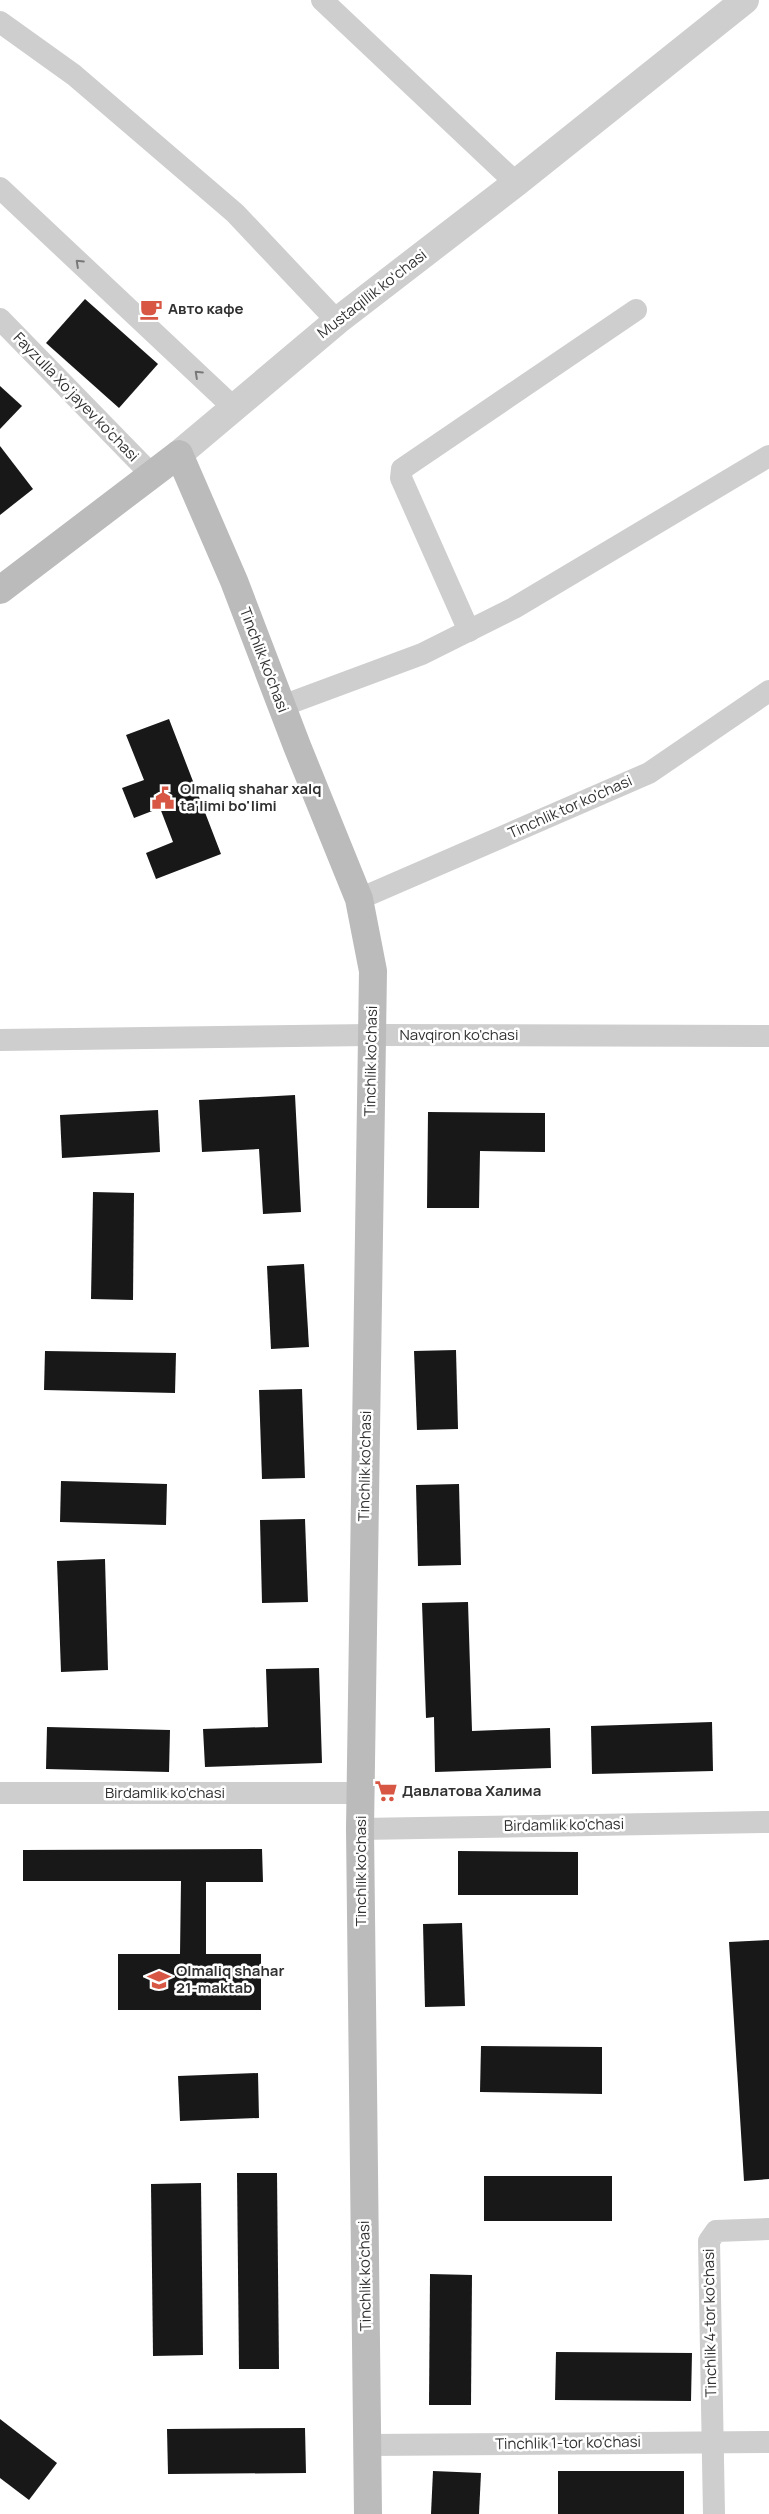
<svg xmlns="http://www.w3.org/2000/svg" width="769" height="2514" font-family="Manrope,sans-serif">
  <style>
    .building { fill: #181818 }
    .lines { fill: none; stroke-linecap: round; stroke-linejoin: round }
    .minor { stroke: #cecece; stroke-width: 22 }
    .tertiary { stroke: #cecece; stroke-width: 28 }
    .secondary { stroke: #bbb; stroke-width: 28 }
    .oneway { stroke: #787878 }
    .labels { text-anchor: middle; stroke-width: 5; stroke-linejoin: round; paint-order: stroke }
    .street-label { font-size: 15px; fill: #313131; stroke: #fff }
    .poi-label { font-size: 15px; font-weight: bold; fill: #313131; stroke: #fff; text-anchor: start }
  </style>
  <rect width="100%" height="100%" fill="#fff"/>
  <g class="building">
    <polygon points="85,299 158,364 119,408 46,343"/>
    <polygon points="0,386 22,406 0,429"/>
    <polygon points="0,446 33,489 0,515"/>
    <polygon points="169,719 221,854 156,879 146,853 173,842 160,808 134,818 122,788 144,780 126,735"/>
    <polygon points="295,1095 301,1212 263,1214 259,1149 202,1152 199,1100"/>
    <polygon points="158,1110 160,1152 62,1158 60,1115"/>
    <polygon points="428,1112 545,1113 545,1152 480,1151 479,1208 427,1208"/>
    <polygon points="93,1192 134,1193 133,1300 91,1299"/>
    <polygon points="304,1264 309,1347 271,1349 267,1266"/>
    <polygon points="456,1350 458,1429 417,1430 414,1351"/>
    <polygon points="45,1351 176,1353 175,1393 44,1390"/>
    <polygon points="302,1389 305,1478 262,1479 259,1390"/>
    <polygon points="61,1481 167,1484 166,1525 60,1522"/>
    <polygon points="459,1484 461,1565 418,1566 416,1485"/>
    <polygon points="305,1519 308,1602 262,1603 260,1520"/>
    <polygon points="105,1559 108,1670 61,1672 57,1561"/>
    <polygon points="468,1602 472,1731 550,1728 551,1768 435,1772 434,1717 426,1718 422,1603"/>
    <polygon points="319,1668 322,1763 205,1767 203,1729 268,1727 266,1669"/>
    <polygon points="712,1722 713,1771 592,1774 591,1726"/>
    <polygon points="47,1727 170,1730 169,1772 46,1769"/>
    <polygon points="262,1849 263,1882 206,1882 206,1954 261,1954 261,2010 118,2010 118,1954 180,1954 181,1881 23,1881 23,1850"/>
    <polygon points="458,1851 578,1852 578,1895 458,1895"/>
    <polygon points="462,1923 465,2006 425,2007 423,1924"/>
    <polygon points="769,1940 769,2179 744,2181 729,1942"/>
    <polygon points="481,2046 602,2047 602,2094 480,2092"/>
    <polygon points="258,2073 259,2118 180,2121 178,2076"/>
    <polygon points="237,2173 277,2173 279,2369 239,2369"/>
    <rect x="484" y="2176" width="128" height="45"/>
    <polygon points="201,2183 203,2355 153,2356 151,2184"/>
    <polygon points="430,2274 472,2275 471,2405 429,2405"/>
    <polygon points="556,2352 692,2353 691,2401 555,2400"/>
    <polygon points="0,2419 57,2463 29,2500 0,2478"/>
    <polygon points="305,2428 306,2473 168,2474 167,2429"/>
    <polygon points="433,2471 481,2473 479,2514 431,2514"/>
    <rect x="558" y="2471" width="126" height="43"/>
  </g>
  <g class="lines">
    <g class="minor">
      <polyline points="322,0 516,183"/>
      <polyline points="0,22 74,75 235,213 337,321"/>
      <polyline points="0,188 233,407"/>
      <polyline points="0,319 152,475"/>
      <polyline points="469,631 401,478 402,469 636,310"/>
      <polyline points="282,706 422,654 514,608 769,456"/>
      <polyline points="359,899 649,773 769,691"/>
      <polyline points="0,1040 370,1035 769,1036"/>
      <polyline points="0,1793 361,1793"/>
      <polyline points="360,1829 769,1822"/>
      <polyline points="368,2445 769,2442"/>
      <polyline points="714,2514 709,2241 716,2231 769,2229"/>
    </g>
    <polyline class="tertiary" points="179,454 337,321 516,183 745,0"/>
    <polyline class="secondary" points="0,590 179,454 234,581 297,746 359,899 373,971 360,1829 368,2514"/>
  </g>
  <defs><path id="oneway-chevron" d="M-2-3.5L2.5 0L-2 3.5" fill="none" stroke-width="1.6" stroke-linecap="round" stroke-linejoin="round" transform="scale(1.25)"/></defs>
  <g class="oneway">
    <use href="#oneway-chevron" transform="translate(79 263) rotate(-137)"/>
    <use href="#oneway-chevron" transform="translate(198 374) rotate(-137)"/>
  </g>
  <defs>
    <symbol id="cafe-bare" viewBox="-9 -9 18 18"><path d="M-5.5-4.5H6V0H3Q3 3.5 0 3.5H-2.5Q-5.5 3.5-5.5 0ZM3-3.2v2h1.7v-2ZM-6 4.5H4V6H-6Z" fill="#d75744" stroke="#fff" stroke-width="2.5" paint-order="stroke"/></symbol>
    <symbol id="civic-bare" viewBox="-9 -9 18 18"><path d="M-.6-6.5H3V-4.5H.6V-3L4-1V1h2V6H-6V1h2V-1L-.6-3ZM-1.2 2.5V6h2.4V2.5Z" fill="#d75744" stroke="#fff" stroke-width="2.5" paint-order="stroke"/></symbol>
    <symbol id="supermarket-bare" viewBox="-9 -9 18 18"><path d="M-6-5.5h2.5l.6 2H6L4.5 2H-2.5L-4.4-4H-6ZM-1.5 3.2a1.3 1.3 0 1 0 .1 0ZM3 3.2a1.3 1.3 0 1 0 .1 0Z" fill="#d75744" stroke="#fff" stroke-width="2.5" paint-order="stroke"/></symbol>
    <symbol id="school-bare" viewBox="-9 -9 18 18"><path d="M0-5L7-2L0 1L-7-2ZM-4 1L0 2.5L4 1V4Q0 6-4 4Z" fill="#d75744" stroke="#fff" stroke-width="2.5" paint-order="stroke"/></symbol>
  </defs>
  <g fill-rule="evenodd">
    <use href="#cafe-bare" x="135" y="293" width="32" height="32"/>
    <use href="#civic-bare" x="147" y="782" width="32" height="32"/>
    <use href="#supermarket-bare" x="370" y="1775" width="32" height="32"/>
    <use href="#school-bare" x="143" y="1964" width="32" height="32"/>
  </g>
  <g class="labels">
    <g class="street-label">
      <text transform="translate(372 294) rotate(-38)" y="5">Mustaqillik koʻchasi</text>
      <text transform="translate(76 397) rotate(46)" y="5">Fayzulla Xo‘jayev ko'chasi</text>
      <text transform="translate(264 660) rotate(69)" y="5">Tinchlik ko'chasi</text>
      <text transform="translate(570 807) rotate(-24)" y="5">Tinchlik tor ko'chasi</text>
      <text x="459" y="1040">Navqiron ko'chasi</text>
      <text transform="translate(371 1061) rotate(-89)" y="5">Tinchlik ko'chasi</text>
      <text transform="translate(365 1466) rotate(-89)" y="5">Tinchlik ko'chasi</text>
      <text x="165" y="1798">Birdamlik ko'chasi</text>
      <text transform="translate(564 1825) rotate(-1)" y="5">Birdamlik ko'chasi</text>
      <text transform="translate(361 1871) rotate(-90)" y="5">Tinchlik ko'chasi</text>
      <text transform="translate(365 2276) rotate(-91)" y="5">Tinchlik ko'chasi</text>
      <text transform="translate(710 2323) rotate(-91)" y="5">Tinchlik 4-tor ko'chasi</text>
      <text transform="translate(568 2443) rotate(-1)" y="5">Tinchlik 1-tor ko'chasi</text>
    </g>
    <g class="poi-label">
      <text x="168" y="314">Авто кафе</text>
      <text x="180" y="794">Olmaliq shahar xalq<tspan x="180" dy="17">ta'limi bo'limi</tspan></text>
      <text x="402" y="1796">Давлатова Халима</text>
      <text x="176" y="1976">Olmaliq shahar<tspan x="176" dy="17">21-maktab</tspan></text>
    </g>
  </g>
</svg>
